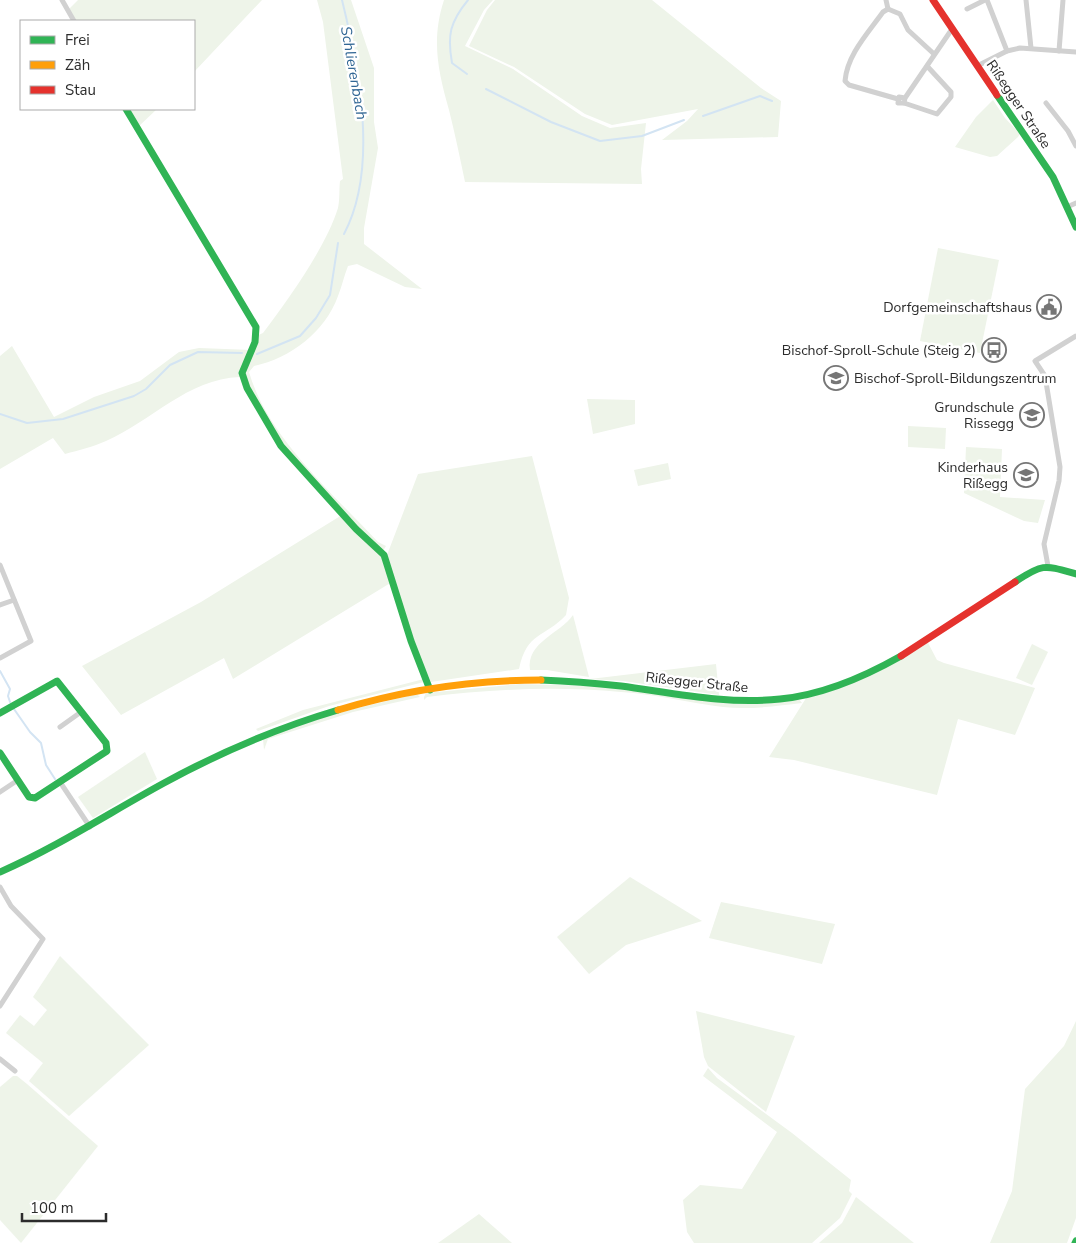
<svg xmlns="http://www.w3.org/2000/svg" width="1076" height="1243" font-family="'Nunito Sans',sans-serif">
  <style>
    .green { fill: #eef4e9 }
    .lines { fill: none; stroke-linecap: round; stroke-linejoin: round }
    .stream { stroke: #d3e4f3; stroke-width: 2 }
    .street { stroke: #d1d1d1; stroke-width: 5 }
    .fast { stroke: #30b455; stroke-width: 7 }
    .slow { stroke: #ff9f0a; stroke-width: 7 }
    .jam { stroke: #e5322d; stroke-width: 7 }
    .labels { text-anchor: middle; stroke-width: 5; stroke-linejoin: round; paint-order: stroke }
    .street-label { font-size: 14px; fill: #2c2c2c; stroke: #fff }
    .poi-label { font-size: 14px; fill: #2c2c2c; stroke: #fff; text-anchor: end }
    .water-label { font-size: 15px; font-style: italic; fill: #326795; stroke: #fff }
  </style>
  <rect width="100%" height="100%" fill="#fff"/>
  <g class="green">
    <polygon points="78,0 262,0 194,72 194,21 74,21 68,10"/>
    <path d="M317,0H351L374,68V122L378,148L364,228V244L422,289L405,287L357,264L348,266C344,276 342,286 338,296C325,332 291,358 254,366L249,372C267,436 333,494 378,542L386,546L383,551L358,528L281,443L240,377C187,379 152,421 106,441C93,447 79,450 65,454L53,438L0,469V356L12,346L54,417L94,397L140,381L179,352L199,348L252,350L256,336L263,333C288,300 326,247 338,208C340,199 339,189 340,181L343,179L323,22Z"/>
    <path d="M444,0H493L484,10L465,46L513,69L582,116L610,128L646,123L641,169L642,184L465,182C460,158 455,134 449,110C438,71 431,40 444,0Z"/>
    <polygon points="495,0 652,0 761,88 781,101 778,137 662,140 687,121 698,109 612,125 585,114 514,67 469,46 487,10"/>
    <polygon points="993,100 1005,118 1020,134 1018,137 997,156 990,157 955,147 976,117"/>
    <polygon points="126,109 157,109 137,128"/>
    <polygon points="938,248 999,260 980,353 920,341"/>
    <polygon points="587,399 635,400 635,424 593,434"/>
    <polygon points="908,426 946,428 945,449 908,447"/>
    <polygon points="966,447 1002,449 1000,497 1045,500 1038,523 1024,521 964,493"/>
    <path d="M532,456L569,598L566,615C545,638 527,631 519,669L431,682L412,639L387,555L418,474Z"/>
    <polygon points="668,463 671,479 638,486 634,470"/>
    <polygon points="342,515 383,555 392,582 233,679 224,658 121,715 82,666 201,602"/>
    <path d="M573,615L589,677L547,670H530C526,642 560,634 573,615Z"/>
    <polygon points="926,639 937,660 944,663 1035,688 1015,735 958,719 937,795 794,760 769,757 808,695 844,683"/>
    <polygon points="1032,644 1048,652 1032,685 1016,678"/>
    <polygon points="716,664 719,695 623,681 590,679"/>
    <polygon points="424,679 424,682 329,706 258,731 256,729 303,710"/>
    <path d="M520,684L597,686L687,698H798L802,703C776,706 749,710 723,707C689,703 655,694 621,692C556,686 492,689 427,697L424,700V697L426,693Z"/>
    <polygon points="417,694 420,697 353,712 268,739 264,750 263,739 324,716"/>
    <polygon points="145,752 157,779 93,818 78,797"/>
    <polygon points="630,877 702,921 626,945 589,974 557,937"/>
    <polygon points="721,902 835,924 822,964 709,938"/>
    <polygon points="60,956 149,1045 69,1116 29,1081 43,1063 6,1033 20,1015 34,1026 47,1010 33,997"/>
    <polygon points="696,1011 795,1036 766,1112 708,1066 704,1057"/>
    <polygon points="1076,1021 1076,1218 1067,1243 990,1243 1012,1191 1025,1089 1064,1046"/>
    <polygon points="708,1068 717,1078 792,1133 851,1180 849,1191 852,1194 840,1218 812,1243 694,1243 687,1232 683,1200 700,1185 742,1189 777,1132 703,1076"/>
    <polygon points="13,1076 17,1076 27,1084 98,1146 21,1243 0,1220 0,1087"/>
    <polygon points="856,1197 914,1243 819,1243 842,1223"/>
    <polygon points="479,1214 512,1243 438,1243"/>
  </g>
  <g class="lines">
    <g class="stream">
      <path d="M342,0C359,69 379,168 344,234"/>
      <path d="M467,74L452,63C447,35 450,22 468,0"/>
      <polyline points="486,89 551,122 600,141 642,136 684,120"/>
      <polyline points="703,116 760,96 772,101"/>
      <polyline points="257,354 300,336 316,318 330,295 338,243"/>
      <polyline points="0,414 27,423 63,419 134,396 146,389 170,365 198,352 242,353"/>
      <polyline points="0,671 10,689 8,696 10,702"/>
      <polyline points="14,709 30,732 41,743 46,765 55,779"/>
    </g>
    <g class="street">
      <polyline points="62,0 74,21"/>
      <polyline points="886,0 888,9"/>
      <polyline points="987,0 1007,51"/>
      <polyline points="1026,0 1031,48"/>
      <polyline points="967,9 985,0"/>
      <polyline points="1059,51 1063,0"/>
      <polyline points="977,66 1007,51 1020,48 1076,52"/>
      <polyline points="905,98 899,97 898,103 904,103 905,98 952,29"/>
      <path d="M898,99L849,85L845,81C847,55 868,33 883,12L888,9L900,14L908,30L934,54"/>
      <polyline points="904,103 937,114 951,97 951,92 927,66"/>
      <polyline points="1046,103 1068,131 1076,146"/>
      <polyline points="1067,207 1076,203"/>
      <polyline points="0,565 31,641 0,658"/>
      <polyline points="1048,566 1044,544 1059,481 1060,467 1045,376 1035,361 1076,336"/>
      <polyline points="0,605 14,600"/>
      <polyline points="60,727 81,712"/>
      <polyline points="60,782 90,827"/>
      <polyline points="0,792 18,780"/>
      <polyline points="0,887 11,906 43,939 0,1006"/>
      <polyline points="0,1059 15,1071"/>
    </g>
    <g class="fast">
      <polyline points="997,95 1053,177 1076,227"/>
      <polyline points="126,109 256,327 255,342 242,373 247,388 281,446 356,529 384,555 411,641 430,690"/>
      <path d="M1015,582C1043,563 1045,565 1076,574"/>
      <path d="M541,680C568,681 594,683 621,686C673,693 727,705 780,699C823,695 864,677 901,656"/>
      <polyline points="0,713 57,681 106,743 107,751 35,798 29,797 0,753"/>
      <path d="M0,872C57,847 109,813 164,783C219,753 277,728 338,710"/>
      <polyline points="1075,1243 1076,1241"/>
    </g>
    <path class="slow" d="M338,710C404,690 473,680 541,680"/>
    <g class="jam">
      <polyline points="933,0 997,95"/>
      <polyline points="901,656 1015,582"/>
    </g>
  </g>
  <defs>
    <symbol id="civic-ring" viewBox="-11 -11 22 22"><circle r="9.5" fill="#fff" stroke="#767676" stroke-width="1.5"/><path d="M-.6-6.5H3V-4.5H.6V-3L4-1V1h2V6H-6V1h2V-1L-.6-3ZM-1.2 2.5V6h2.4V2.5Z" fill="#767676"/></symbol>
    <symbol id="bus-ring" viewBox="-11 -11 22 22"><circle r="9.5" fill="#fff" stroke="#767676" stroke-width="1.5"/><path d="M-5-6H5V4H4V6H2V4H-2V6H-4V4H-5ZM-3.5-4V0h7V-4ZM-3.5 1.2v1.5H-2V1.2ZM2 1.2v1.5H3.5V1.2Z" fill="#767676"/></symbol>
    <symbol id="school-ring" viewBox="-11 -11 22 22"><circle r="9.5" fill="#fff" stroke="#767676" stroke-width="1.5"/><path d="M0-5L7-2L0 1L-7-2ZM-4 1L0 2.5L4 1V4Q0 6-4 4Z" fill="#767676"/></symbol>
  </defs>
  <g fill-rule="evenodd">
    <use href="#civic-ring" x="1035" y="293" width="28" height="28"/>
    <use href="#bus-ring" x="980" y="336" width="28" height="28"/>
    <use href="#school-ring" x="822" y="364" width="28" height="28"/>
    <use href="#school-ring" x="1018" y="401" width="28" height="28"/>
    <use href="#school-ring" x="1012" y="461" width="28" height="28"/>
  </g>
  <g class="labels">
    <g class="street-label">
      <text transform="translate(1019 104) rotate(56)" y="5">Rißegger Straße</text>
      <text transform="translate(697 682) rotate(6)" y="5">Rißegger Straße</text>
    </g>
    <g class="poi-label">
      <text x="1032" y="312">Dorfgemeinschaftshaus</text>
      <text x="976" y="355">Bischof-Sproll-Schule (Steig 2)</text>
      <text x="854" y="383" text-anchor="start">Bischof-Sproll-Bildungszentrum</text>
      <text x="1014" y="412">Grundschule<tspan x="1014" dy="16">Rissegg</tspan></text>
      <text x="1008" y="472">Kinderhaus<tspan x="1008" dy="16">Rißegg</tspan></text>
    </g>
    <g class="water-label">
      <text transform="translate(354 73) rotate(80)" y="5">Schlierenbach</text>
    </g>
  </g>
  <rect x="20" y="20" width="175" height="90" fill="#ffffff" stroke="#ababab"/>
  <rect x="30" y="36" width="25" height="8" fill="#30b455" stroke="#ababab"/>
  <text x="65" y="45" font-size="15" fill="#2c2c2c">Frei</text>
  <rect x="30" y="61" width="25" height="8" fill="#ff9f0a" stroke="#ababab"/>
  <text x="65" y="70" font-size="15" fill="#2c2c2c">Zäh</text>
  <rect x="30" y="86" width="25" height="8" fill="#e5322d" stroke="#ababab"/>
  <text x="65" y="95" font-size="15" fill="#2c2c2c">Stau</text>
  <path d="M22 1213v8h84v-8" fill="none" stroke="#2c2c2c" stroke-width="2.5"/>
  <text x="30" y="1213" font-size="15" fill="#2c2c2c" stroke="#ffffff" stroke-width="4" paint-order="stroke">100 m</text>
</svg>
